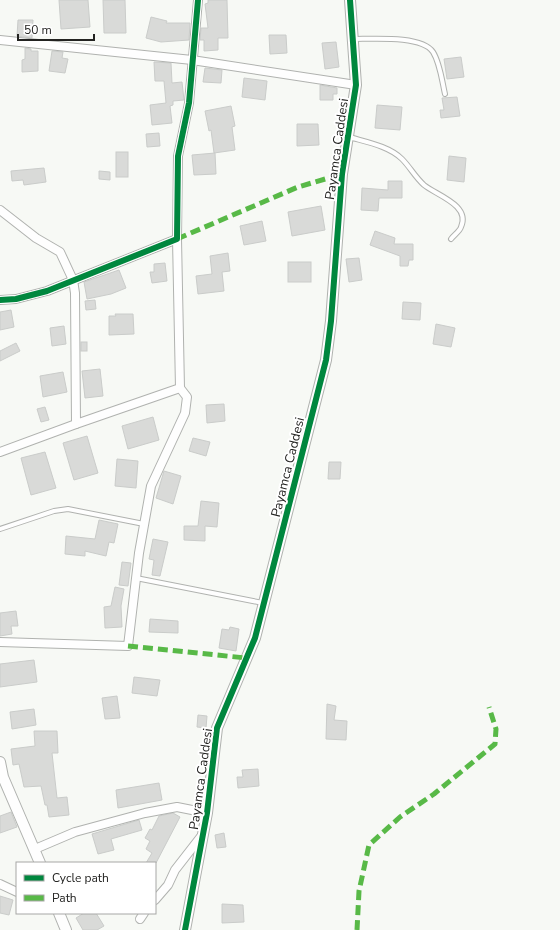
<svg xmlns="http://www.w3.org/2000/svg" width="560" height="930" font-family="'Nunito Sans',sans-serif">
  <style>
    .building { fill: #d9dad8; stroke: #caccca }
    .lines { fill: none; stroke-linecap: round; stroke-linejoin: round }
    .service-casing { stroke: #b0b2af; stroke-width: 6 }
    .minor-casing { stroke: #b0b2af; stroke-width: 10 }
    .tertiary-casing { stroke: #b0b2af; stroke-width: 12 }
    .service { stroke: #fefefe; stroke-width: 4 }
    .minor { stroke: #fefefe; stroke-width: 8 }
    .tertiary { stroke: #fefefe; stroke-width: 10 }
    .quiet { stroke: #58b947; stroke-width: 5; stroke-dasharray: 10 5; stroke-linecap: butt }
    .cycleway-casing { stroke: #fff; stroke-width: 8 }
    .cycleway { stroke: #00873e; stroke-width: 6 }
    .labels { text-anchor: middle; stroke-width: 4; stroke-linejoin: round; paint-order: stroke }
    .street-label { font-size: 13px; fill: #232321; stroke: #fff }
  </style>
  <rect width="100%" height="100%" fill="#f7f9f5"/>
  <g class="building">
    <polygon points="59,0 88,0 90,27 61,29"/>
    <polygon points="103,0 125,0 126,33 104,33"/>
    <polygon points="208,0 227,0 228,38 218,38 218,50 204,51 204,40 200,40 201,28 208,28 205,4 208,3"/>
    <polygon points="151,17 167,21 166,23 190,23 189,40 161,42 146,38"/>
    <polygon points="18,20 33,20 32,38 17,36"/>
    <polygon points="269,35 286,35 287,53 270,54"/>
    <polygon points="336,42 339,67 325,69 322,43"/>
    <polygon points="25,48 31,49 31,51 38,51 38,71 22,72 22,60 25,59"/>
    <polygon points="52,51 63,52 62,58 68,59 65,73 49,71"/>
    <polygon points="461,57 464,77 447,79 444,59"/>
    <polygon points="154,62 171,63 172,83 182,82 184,100 173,101 173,105 170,106 172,123 152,125 150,105 166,103 164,81 155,81"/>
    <polygon points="205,68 222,70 221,83 203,82"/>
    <polygon points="244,78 267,81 265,100 242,97"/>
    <polygon points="320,85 337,88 337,94 333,94 333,100 320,100"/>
    <polygon points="457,97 460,116 441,118 440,110 444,110 442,98"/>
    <polygon points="377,105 402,107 400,130 375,128"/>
    <polygon points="231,106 235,126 232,127 235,150 214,153 211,130 209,131 205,111"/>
    <polygon points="297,124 318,124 319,145 297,146"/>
    <polygon points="159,133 160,146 147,147 146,134"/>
    <rect x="116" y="152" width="12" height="25"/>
    <polygon points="215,153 216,174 194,175 192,155"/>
    <polygon points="449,156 466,158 464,182 447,180"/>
    <polygon points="44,168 46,182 24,185 23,180 12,181 11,171"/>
    <polygon points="99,171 110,172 110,180 99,179"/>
    <polygon points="388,181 402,181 402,198 379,198 378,211 361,210 362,188 388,190"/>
    <polygon points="321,206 325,230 292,236 288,212"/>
    <polygon points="262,221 266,241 244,245 240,226"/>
    <polygon points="375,231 395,238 394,244 413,244 413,260 409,260 408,266 400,266 400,256 370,245"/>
    <polygon points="228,253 230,271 222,272 224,291 198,294 196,276 212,274 210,256"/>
    <polygon points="359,258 362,280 349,282 346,259"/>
    <rect x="288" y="262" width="23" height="20"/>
    <polygon points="165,263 167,281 152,283 150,272 154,272 154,264"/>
    <polygon points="119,270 126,288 111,294 87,299 84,282"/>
    <polygon points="95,300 96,309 86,310 85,301"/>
    <polygon points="403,302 421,303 420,320 402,319"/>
    <polygon points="11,310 14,327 0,330 0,312"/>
    <polygon points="115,314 133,314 134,334 109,335 109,316 116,316"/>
    <polygon points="436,324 455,328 451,347 433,344"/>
    <polygon points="64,326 66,344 52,346 50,328"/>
    <rect x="81" y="342" width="6" height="9"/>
    <polygon points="16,343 20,351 0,361 0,351"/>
    <polygon points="100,369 103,396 85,398 82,371"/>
    <polygon points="63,372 67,392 43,397 40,376"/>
    <polygon points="224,404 225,421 207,423 206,405"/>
    <polygon points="45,407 49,420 41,422 37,409"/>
    <polygon points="153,417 159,440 128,449 122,426"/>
    <polygon points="87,436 98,473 74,480 63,443"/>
    <polygon points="193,438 210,442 206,456 189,451"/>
    <polygon points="45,452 56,488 31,495 21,458"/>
    <polygon points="117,459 138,461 136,488 115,486"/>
    <polygon points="329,462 341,462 340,479 328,479"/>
    <polygon points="164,471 181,476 173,504 156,498"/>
    <polygon points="201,501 219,503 217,527 205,526 205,541 184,540 184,526 198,526"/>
    <polygon points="99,520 118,524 114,543 109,542 106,556 85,551 85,556 65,554 66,536 95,539"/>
    <polygon points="153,539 168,542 160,576 152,575 154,560 149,559"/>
    <polygon points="122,562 131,563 128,586 119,585"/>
    <polygon points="115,587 124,589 121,606 122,627 105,628 104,607 111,606"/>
    <polygon points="16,611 18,626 11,626 12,634 0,636 0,613"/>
    <polygon points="150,619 178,621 178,633 149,632"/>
    <polygon points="230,627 239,629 236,651 219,648 222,629 229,630"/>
    <polygon points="34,660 37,682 0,687 0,664"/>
    <polygon points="134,677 160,680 157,696 132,693"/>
    <polygon points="117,696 120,718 105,719 102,698"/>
    <polygon points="327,704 336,706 334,720 347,721 346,740 326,739"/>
    <polygon points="34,709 36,725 12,729 10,712"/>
    <polygon points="198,715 207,716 206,728 197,727"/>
    <polygon points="34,731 57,731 58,753 52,753 57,798 67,797 69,815 49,817 47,805 45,805 41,786 24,787 19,764 13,765 11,749 35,746"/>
    <polygon points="258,769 259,786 238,788 237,777 243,777 242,770"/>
    <polygon points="159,783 162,800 118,808 116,790"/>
    <polygon points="11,812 17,827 0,833 0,816"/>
    <polygon points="173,813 180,817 156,863 146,863 152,853 146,849 150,841 145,838 150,829 152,830 159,816"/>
    <polygon points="139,820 142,830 111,839 114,850 98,854 92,834"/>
    <polygon points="224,833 226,847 217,848 215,835"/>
    <polygon points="0,896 13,900 9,915 0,913"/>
    <polygon points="222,904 243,905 244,922 222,923"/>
    <polygon points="84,913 96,913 104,926 97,930 83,930 76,918"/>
  </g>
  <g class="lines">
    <defs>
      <g id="service">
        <path d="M353,39C372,39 422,35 433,52C440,63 442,81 445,94"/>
        <path d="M349,137C366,142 389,146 402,159C410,167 415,177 424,185C436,195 471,205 461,227C460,231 454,235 451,239"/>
        <polyline points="0,529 54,511 68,509 144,524"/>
        <polyline points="136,578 263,603"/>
      </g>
      <g id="minor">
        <polyline points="0,40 192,60 356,85"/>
        <polyline points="0,210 36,238 60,252 73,280 75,293 76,424 0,452"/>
        <polyline points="0,300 16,299 47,291 177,239 178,156 189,103 198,0"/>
        <polyline points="76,424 180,388 177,239"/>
        <polyline points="0,642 128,646 139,553 151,486 185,413 187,397 180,388"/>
        <polyline points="35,849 75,832 145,813 177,807 207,813"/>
        <polyline points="0,884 17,892"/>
        <polyline points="155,900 168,885 175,870 203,834"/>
        <polyline points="140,919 144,913"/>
      </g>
      <g id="tertiary">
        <polyline points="0,762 3,777 40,863"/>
        <polyline points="59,913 66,930"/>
        <polyline points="185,930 207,813 217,728 255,638 326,360 331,321 342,174 356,85 350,0"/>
      </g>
    </defs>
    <use href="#service" class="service-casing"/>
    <use href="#minor" class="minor-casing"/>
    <use href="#tertiary" class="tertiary-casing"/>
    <use href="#service" class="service"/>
    <use href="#minor" class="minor"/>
    <use href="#tertiary" class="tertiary"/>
    <g class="quiet">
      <polyline points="177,239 298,187 342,174"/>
      <polyline points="128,646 246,658"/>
      <polyline points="357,930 359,891 369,845 400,817 434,794 495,744 496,729 489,707"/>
    </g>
    <defs>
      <g id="cycleway">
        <polyline points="0,300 16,299 47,291 177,239 178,156 189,103 198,0"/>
        <polyline points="185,930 207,813 217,728 255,638 326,360 331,321 342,174 356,85 350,0"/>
      </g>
    </defs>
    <use href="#cycleway" class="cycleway-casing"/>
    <use href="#cycleway" class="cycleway"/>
  </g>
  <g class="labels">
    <g class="street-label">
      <text transform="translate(336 149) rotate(-82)" y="5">Payamca Caddesi</text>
      <text transform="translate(287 467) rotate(-76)" y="5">Payamca Caddesi</text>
      <text transform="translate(200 779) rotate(-82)" y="5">Payamca Caddesi</text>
    </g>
  </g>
  <rect x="16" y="862" width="140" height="52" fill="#ffffff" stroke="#a7a7a6"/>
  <rect x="24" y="875" width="20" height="6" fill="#00873e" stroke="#a7a7a6"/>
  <text x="52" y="882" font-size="12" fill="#232321">Cycle path</text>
  <rect x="24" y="895" width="20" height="6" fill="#58b947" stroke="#a7a7a6"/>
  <text x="52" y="902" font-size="12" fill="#232321">Path</text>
  <path d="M18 34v6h76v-6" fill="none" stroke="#232321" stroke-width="2"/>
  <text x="24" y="34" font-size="12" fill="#232321" stroke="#ffffff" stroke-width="3" paint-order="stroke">50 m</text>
</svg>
